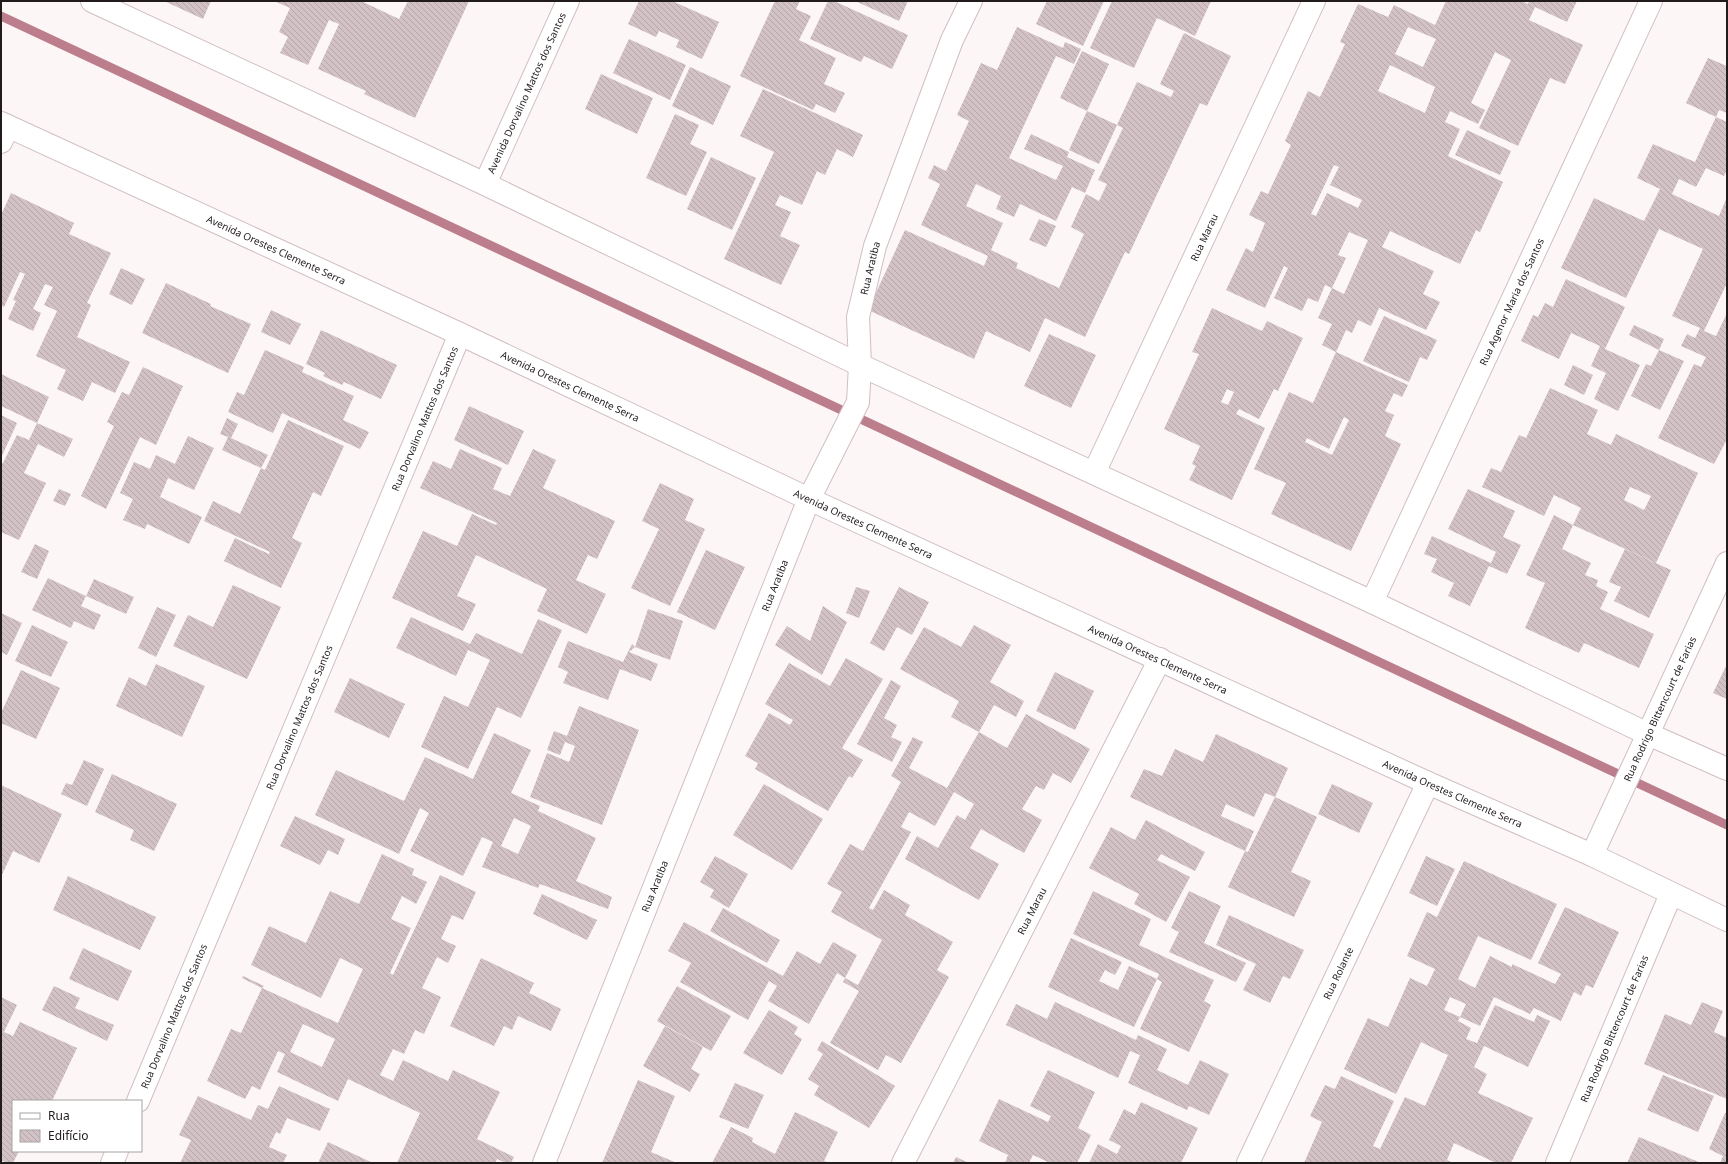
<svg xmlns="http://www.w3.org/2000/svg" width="1728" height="1164" font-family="'Noto Sans',sans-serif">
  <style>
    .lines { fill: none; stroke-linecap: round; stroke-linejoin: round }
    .stream { stroke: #bc7e8d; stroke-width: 9 }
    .building { fill: url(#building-back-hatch); fill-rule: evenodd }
    .street-casing { stroke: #d0bfc2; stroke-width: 24 }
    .secondary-casing { stroke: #d0bfc2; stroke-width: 24 }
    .street { stroke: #fff; stroke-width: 22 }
    .secondary { stroke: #fff; stroke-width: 22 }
    .labels { text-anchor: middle; stroke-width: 4; stroke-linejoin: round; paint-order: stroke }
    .street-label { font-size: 10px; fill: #211b1c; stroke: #fff }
  </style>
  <defs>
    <pattern id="building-back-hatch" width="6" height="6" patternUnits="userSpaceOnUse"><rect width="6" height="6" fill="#d3c2c5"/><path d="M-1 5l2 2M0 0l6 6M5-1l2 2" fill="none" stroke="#b5a6a9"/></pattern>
  </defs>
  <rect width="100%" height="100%" fill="#fdf6f7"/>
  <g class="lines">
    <polyline class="stream" points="1,16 1727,825"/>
  </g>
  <g class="building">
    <polygon points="164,1 211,1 203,19"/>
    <polygon points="274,1 361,1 399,19 408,1 469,1 415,118 364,94 366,91 318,69 339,24 329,20 308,65 280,53 288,37 279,32 290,8"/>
    <polygon points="639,1 672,1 719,22 702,59 676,47 679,40 659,31 656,37 628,24"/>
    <polygon points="775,1 800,1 796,9 811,16 799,40 836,58 824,84 845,93 835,113 816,104 813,110 740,76"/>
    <polygon points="828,1 834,1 908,35 892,69 864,56 861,62 810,39"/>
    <polygon points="855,1 908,1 899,21"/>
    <polygon points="1047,1 1104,1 1083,46 1036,24"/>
    <polygon points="1112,1 1211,1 1195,36 1157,18 1134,68 1090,48"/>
    <path d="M1446,1H1522L1528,4L1529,1H1577L1567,22L1535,7L1529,20L1583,45L1565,84L1550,78L1518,146L1479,128L1511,60L1495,52L1471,103L1485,110L1478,124L1450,111L1445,122L1460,129L1448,156L1503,182L1480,232L1476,230L1460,264L1390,231L1382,247L1434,271L1423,294L1440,302L1426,330L1379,308L1371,326L1358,320L1352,333L1346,330L1336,352L1322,345L1332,324L1318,318L1332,288L1344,294L1368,240L1349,232L1338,255L1346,258L1332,288L1325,285L1318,302L1308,298L1302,311L1274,298L1288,268L1284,266L1265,308L1226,290L1246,248L1253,252L1265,223L1249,215L1261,191L1268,194L1291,145L1285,141L1308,91L1320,97L1345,44L1340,42L1358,4L1388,17L1394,5L1435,25ZM1408,27L1436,39L1423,67L1395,54ZM1390,65L1435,87L1425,113L1378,91ZM1334,165L1339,167L1330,185L1362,200L1358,208L1327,193L1316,216L1311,214Z"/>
    <polygon points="1017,27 1063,48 1065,42 1081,49 1074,64 1056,56 1009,158 1056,180 1063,166 1024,149 1031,134 1069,152 1067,157 1095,170 1085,193 1072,187 1056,221 1020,204 1014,217 996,209 1001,196 976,184 966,206 1003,223 991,250 1018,263 1016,268 1059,288 1084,234 1071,227 1086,194 1099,201 1107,184 1098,180 1123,128 1117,125 1137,82 1171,97 1174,91 1160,84 1184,33 1231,56 1207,106 1200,103 1129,254 1125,252 1085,337 1045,318 1030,352 986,331 974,359 868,310 905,230 984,266 988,256 921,225 940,184 928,178 934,165 946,171 969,121 957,115 981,63 997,70"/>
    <polygon points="629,39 686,65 670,100 613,73"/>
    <polygon points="1082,51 1109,64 1087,111 1060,98"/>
    <polygon points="1708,58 1727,66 1727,113 1719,110 1716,117 1686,103"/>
    <polygon points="690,67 731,86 713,125 672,106"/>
    <polygon points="601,74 653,98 637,134 585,109"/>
    <polygon points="763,89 863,135 853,157 837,149 825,175 817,171 802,205 780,195 775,205 791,212 780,236 800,245 781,285 724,259 774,152 740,136"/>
    <polygon points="1087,111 1117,125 1099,164 1069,150"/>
    <polygon points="675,114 699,125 690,144 707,152 686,196 646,178"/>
    <polygon points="1716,117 1727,122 1727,170 1724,176 1706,168 1696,187 1679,179 1672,194 1719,216 1727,197 1727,283 1704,331 1716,336 1727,313 1727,439 1714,464 1658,438 1694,364 1701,367 1706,357 1681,346 1687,334 1695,338 1700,328 1672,316 1703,249 1659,229 1626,298 1561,268 1594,198 1644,221 1660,189 1637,178 1653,144 1695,162"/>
    <polygon points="1467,130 1511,151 1500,175 1455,155"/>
    <polygon points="711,157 756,178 732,230 687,209"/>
    <polygon points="11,193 74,223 69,234 111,253 87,303 91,305 77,337 130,362 115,393 92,382 83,401 57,389 66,370 36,356 57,311 44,305 53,287 45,284 33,309 41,313 33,331 8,319 16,301 13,300 25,274 20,272 4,307 1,305 1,215"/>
    <polygon points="1039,219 1056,226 1046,247 1029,240"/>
    <polygon points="121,268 145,279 132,305 109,294"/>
    <polygon points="1566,279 1625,307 1605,349 1640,365 1618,411 1594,399 1606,373 1591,366 1600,346 1571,333 1559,359 1521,341 1533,315 1538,317 1545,303 1553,307"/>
    <polygon points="166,283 211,304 210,306 251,324 228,373 142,333"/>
    <path d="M1212,308L1262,331L1267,321L1303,338L1278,391L1274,389L1259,419L1239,409L1236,414L1265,428L1232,500L1189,480L1196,466L1192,464L1200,446L1164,429L1199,354L1192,352ZM1227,389L1234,392L1228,405L1221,402Z"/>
    <polygon points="271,310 301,324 290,345 261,332"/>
    <polygon points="1384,316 1437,340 1427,360 1420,357 1409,382 1363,361"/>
    <polygon points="1634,325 1664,339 1659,350 1629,335"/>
    <polygon points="321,330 397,365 381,399 344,382 342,385 323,376 325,373 306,364"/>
    <polygon points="1049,334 1096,355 1071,408 1024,386"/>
    <polygon points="265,350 304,367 302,372 354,396 343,420 369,432 360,449 282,413 273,433 228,412 237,392 244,395"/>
    <polygon points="1659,350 1684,361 1660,410 1631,396 1646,364 1651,366"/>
    <path d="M1336,352L1408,385L1402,397L1394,393L1385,411L1394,415L1385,436L1401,444L1351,551L1271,514L1286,483L1254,469L1289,392L1313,403ZM1344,417L1349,420L1332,455L1305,442L1307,438L1329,449Z"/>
    <polygon points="1573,365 1593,375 1584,395 1564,385"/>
    <polygon points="143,367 183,386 156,445 140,437 106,509 81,496 114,426 107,422 122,392 129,395"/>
    <polygon points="1,374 49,397 37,423 73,439 64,457 38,444 24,473 46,483 19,540 1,532 1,463 3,463 17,435 29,440 37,423 1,406"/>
    <path d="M1550,388L1598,410L1587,434L1611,445L1616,434L1698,473L1656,563L1573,525L1581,508L1554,495L1544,516L1482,487L1491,468L1501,472L1519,435L1526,438ZM1630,487L1651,496L1644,510L1624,500Z"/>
    <polygon points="469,406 524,431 508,465 454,440"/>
    <polygon points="1,415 17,423 1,458"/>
    <polygon points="227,418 238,424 231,438 268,455 261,468 222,450 228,437 220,434"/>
    <polygon points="288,420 344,446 321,496 313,492 292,538 302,543 281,588 224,561 235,538 269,554 270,552 204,521 213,501 240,514 261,468 265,470"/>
    <polygon points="188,436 214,448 194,490 168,478 160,497 202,517 189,544 147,524 145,529 123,520 133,499 120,493 134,462 150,469 156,455 175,464"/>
    <polygon points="460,449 502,468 493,489 510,496 533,449 556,460 543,488 615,521 597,559 588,555 576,580 606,594 587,634 537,611 547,589 476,555 457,596 476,604 463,631 392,598 423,531 457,546 472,514 496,525 497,523 420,488 433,461 451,469"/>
    <polygon points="660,483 694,499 685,520 705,529 670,606 631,588 659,529 642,521"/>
    <polygon points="59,489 71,494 65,506 53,501"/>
    <polygon points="1468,489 1515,511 1503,537 1521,545 1507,574 1489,566 1470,606 1448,596 1454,583 1431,572 1437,559 1424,554 1432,536 1491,563 1496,552 1448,529"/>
    <polygon points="1554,515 1573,525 1562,549 1591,563 1585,575 1598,580 1596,586 1608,592 1600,609 1654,634 1639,668 1584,643 1579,653 1525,628 1545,583 1526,575"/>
    <polygon points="35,544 49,551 37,579 21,572"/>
    <polygon points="1625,549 1671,570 1649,618 1614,601 1621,587 1609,582"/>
    <polygon points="706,550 745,567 715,630 677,612"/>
    <polygon points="48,578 86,596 81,606 101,615 94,630 74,621 71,628 32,610"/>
    <polygon points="94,579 134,597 126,614 86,596"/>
    <polygon points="233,585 281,607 247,679 173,646 188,615 213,627"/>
    <polygon points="856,587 870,591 859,618 846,613"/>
    <polygon points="899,587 929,602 912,635 897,627 884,651 870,643"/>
    <polygon points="823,606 847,622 822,675 775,645 787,626 810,641"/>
    <polygon points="157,607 176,615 156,657 138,648"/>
    <polygon points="648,609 683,621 670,660 635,647"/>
    <polygon points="1,613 22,623 7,655 1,652"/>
    <polygon points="411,617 470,644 476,633 522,654 538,619 562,630 521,718 497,707 468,769 421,747 444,696 468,707 490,660 468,650 456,676 396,648"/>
    <polygon points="32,625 68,642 51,677 15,661"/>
    <polygon points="974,625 1011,645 990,682 1024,701 1016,717 994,705 979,732 951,717 959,701 900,669 924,627 961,647"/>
    <polygon points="568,641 623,662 632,644 635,647 629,652 658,664 651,681 620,669 608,700 563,683 568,672 558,667"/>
    <polygon points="846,658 883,679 842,748 863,760 852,778 849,776 828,811 755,769 758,763 745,756 769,713 790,725 793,720 765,704 789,663 830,686"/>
    <polygon points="156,664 205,686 182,737 116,706 129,677 146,686"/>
    <polygon points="1727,664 1727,699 1713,693"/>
    <polygon points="21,670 60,688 36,739 1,723 1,713"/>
    <polygon points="1055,672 1094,691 1075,730 1036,711"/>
    <polygon points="350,678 405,704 389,738 334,712"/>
    <polygon points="891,680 901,686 884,718 897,725 891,737 902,742 892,762 857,744"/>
    <polygon points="579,706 639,730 602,825 530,797 547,753 569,762 575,746 565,742 560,755 547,750 554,731 567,736"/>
    <polygon points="1026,714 1090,749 1071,783 1053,773 1044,790 1036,786 1022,809 1042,820 1024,853 981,829 970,848 999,864 979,900 905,859 917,836 938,848 957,815 965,820 974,804 954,792 935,826 909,812 901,827 911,832 869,908 873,910 884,890 910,905 905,915 953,942 937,970 949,977 901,1063 886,1055 878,1070 830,1043 859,991 843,982 845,978 858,985 882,940 831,912 842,892 827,884 850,844 863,851 901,782 891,776 913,737 923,742 909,768 947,788 979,732 1007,748"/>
    <path d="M494,733L531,750L511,793L540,806L538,811L596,838L576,881L612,897L608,909L540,884L538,888L482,867L493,842L482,837L463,876L410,851L429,813L420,808L399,854L315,815L336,770L404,801L425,757L473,779ZM514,818L531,826L518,854L501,846Z"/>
    <path d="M1216,734L1288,768L1275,797L1317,817L1291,872L1311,881L1294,917L1228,887L1245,851L1130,797L1144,769L1162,776L1175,749L1203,762ZM1265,793L1275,797L1248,852L1245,851L1254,831L1221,816L1226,804L1254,817Z"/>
    <polygon points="84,760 104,769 87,806 61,794 66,783 72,785"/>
    <polygon points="112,774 177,804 154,851 130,840 134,830 95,812"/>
    <polygon points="764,784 823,819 792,870 733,835"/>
    <polygon points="1332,784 1373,803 1359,833 1318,814"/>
    <polygon points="1,785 62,814 39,863 13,851 1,877"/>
    <polygon points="295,816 345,839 338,855 328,850 320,865 280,846"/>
    <polygon points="1146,820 1205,852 1195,871 1161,854 1157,860 1190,877 1166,922 1134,904 1139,894 1089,868 1111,827 1135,840"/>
    <path d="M382,854L414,869L412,875L427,882L416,904L402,896L391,919L411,928L390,973L393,975L440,875L476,892L463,920L452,915L441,939L456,946L448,963L437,957L422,988L441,997L424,1034L415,1030L404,1054L393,1049L380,1075L393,1081L403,1060L448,1081L453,1070L500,1092L477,1139L514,1157L511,1163H506L497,1159L495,1163H397L420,1113L348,1079L338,1101L277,1072L285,1054L278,1051L260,1090L252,1086L245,1099L207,1081L231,1029L241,1033L262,988L338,1023L363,969L340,958L321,998L251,965L269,926L306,943L330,891L359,904ZM303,1024L335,1039L322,1067L290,1052Z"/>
    <polygon points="715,856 748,874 729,908 710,897 714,890 700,882"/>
    <polygon points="1426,856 1455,869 1437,906 1409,893"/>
    <path d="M1464,861L1557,904L1531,960L1478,936L1458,979L1475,988L1490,956L1512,967V964L1555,984L1561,974L1538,963L1565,907L1619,932L1593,988L1586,985L1581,996L1574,992L1561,1021L1534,1008L1530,1014L1494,997L1480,1026L1460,1017L1458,1021L1471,1028L1466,1039L1477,1043L1495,1005L1534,1022L1537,1015L1550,1021L1528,1067L1484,1046L1474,1067L1487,1074L1478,1093L1533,1118L1511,1163H1496L1454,1143L1447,1160L1453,1163H1304L1322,1122L1310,1116L1325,1085L1335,1089L1341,1076L1394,1101L1373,1146L1380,1149L1405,1097L1425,1106L1448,1055L1443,1053L1421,1042L1396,1094L1344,1069L1368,1018L1388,1027L1410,978L1427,986L1435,969L1407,956L1427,912L1437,917ZM1450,997L1466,1004L1460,1017L1444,1010Z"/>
    <polygon points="68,876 156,917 140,950 53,910"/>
    <polygon points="1093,891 1151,919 1139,945 1214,980 1204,1001 1211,1005 1189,1052 1140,1029 1162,982 1157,979 1159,974 1073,934"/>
    <polygon points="1189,891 1221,906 1204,943 1246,963 1236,982 1169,952 1179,932 1171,928"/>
    <polygon points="542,894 597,920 587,940 533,914"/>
    <polygon points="723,908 780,940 767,963 710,931"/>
    <polygon points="1229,915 1304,950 1290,979 1283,976 1270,1003 1243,990 1256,964 1216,945"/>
    <polygon points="684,922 783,976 797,951 820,964 833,942 857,955 845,978 837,973 809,1024 768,1001 777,986 769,981 748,1020 680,982 691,963 668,951"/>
    <polygon points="1071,938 1122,962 1115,975 1105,970 1099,981 1118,990 1129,966 1157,979 1134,1027 1048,987"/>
    <polygon points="83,948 132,971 118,1001 69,979"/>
    <polygon points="481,958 534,983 529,993 561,1009 551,1031 518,1016 512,1030 504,1026 494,1046 450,1026"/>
    <polygon points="243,976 264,986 262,988 242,978"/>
    <polygon points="54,986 80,998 75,1008 114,1025 107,1041 42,1010"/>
    <polygon points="677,986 731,1016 711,1051 657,1021"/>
    <polygon points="1,997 17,1005 4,1032 13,1036 20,1022 77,1048 52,1101 13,1101 13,1151 19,1151 13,1163 7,1163 1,1160"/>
    <polygon points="1055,1002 1136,1040 1138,1035 1167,1049 1157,1070 1188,1085 1200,1060 1229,1074 1209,1115 1189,1106 1187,1110 1128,1083 1140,1055 1130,1051 1118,1078 1006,1025 1016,1004 1047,1019"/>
    <polygon points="1702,1002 1723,1011 1714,1032 1727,1038 1727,1099 1644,1064 1665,1014 1691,1025"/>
    <polygon points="769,1010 798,1027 794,1034 802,1039 782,1075 743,1053"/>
    <polygon points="665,1026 703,1047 691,1069 700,1074 690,1092 643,1066"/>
    <polygon points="822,1041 895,1086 869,1128 814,1095 819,1086 808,1079 823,1054 817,1050"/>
    <polygon points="1048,1070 1095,1092 1078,1128 1091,1135 1077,1163 1050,1163 1033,1155 1029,1163 1005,1163 1008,1155 979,1141 980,1139 999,1099 1048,1122 1051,1116 1030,1106"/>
    <polygon points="1663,1075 1714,1096 1698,1132 1647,1110"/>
    <polygon points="638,1080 675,1096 651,1152 677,1163 602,1163"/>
    <polygon points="735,1083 764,1095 748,1129 719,1117"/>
    <polygon points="279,1086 330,1109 320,1131 287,1118 280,1134 276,1132 269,1147 287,1155 283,1163 180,1163 191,1140 179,1135 198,1096 251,1120 258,1105 268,1109"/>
    <polygon points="1141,1102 1198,1128 1181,1163 1089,1163 1098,1144 1117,1154 1121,1146 1109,1140 1124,1109 1135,1115"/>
    <polygon points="795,1112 838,1132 824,1161 829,1163 712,1163 731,1127 753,1138 752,1142 775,1154"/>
    <polygon points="1725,1113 1727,1113 1727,1163 1720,1163 1723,1156 1709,1149"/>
    <polygon points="1639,1137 1701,1163 1627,1163"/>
    <polygon points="328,1142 373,1163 318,1163"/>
    <polygon points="956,1157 969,1163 953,1163"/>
  </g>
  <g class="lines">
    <defs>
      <g id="street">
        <polyline points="1,142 8,127"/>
        <path id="s1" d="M485,184L568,1"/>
        <path id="s2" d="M1094,473L1314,1"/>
        <path id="s3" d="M1372,602L1651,1"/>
        <path id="s4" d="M138,1101L460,334"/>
        <polyline points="112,1163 117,1151"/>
        <path id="s5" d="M544,1163L809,499L858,402L860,365L858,317L875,246L952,40L971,1"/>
        <path id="s6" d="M903,1163L1160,659"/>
        <path id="s7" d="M1248,1163L1428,783"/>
      </g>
      <g id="secondary">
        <polyline points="92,1 485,184 860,365 1372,602 1648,734 1727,769"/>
        <path id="s8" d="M1,123L460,334L809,499L1428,783L1592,855L1727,920"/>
        <path id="s9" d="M1592,855L1727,563"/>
        <path id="s10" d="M1557,1163L1671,894"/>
      </g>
    </defs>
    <use href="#street" class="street-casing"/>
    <use href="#secondary" class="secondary-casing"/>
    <use href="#street" class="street"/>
    <use href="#secondary" class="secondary"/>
  </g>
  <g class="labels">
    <g class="street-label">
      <text dy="4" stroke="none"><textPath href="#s1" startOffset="100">Avenida Dorvalino Mattos dos Santos</textPath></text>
      <text dy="4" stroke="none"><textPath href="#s2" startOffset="260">Rua Marau</textPath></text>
      <text dy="4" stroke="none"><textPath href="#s8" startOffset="303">Avenida Orestes Clemente Serra</textPath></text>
      <text dy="4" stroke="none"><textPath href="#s5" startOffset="959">Rua Aratiba</textPath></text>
      <text dy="4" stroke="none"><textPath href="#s3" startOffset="331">Rua Agenor Maria dos Santos</textPath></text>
      <text dy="4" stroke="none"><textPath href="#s8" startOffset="627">Avenida Orestes Clemente Serra</textPath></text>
      <text dy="4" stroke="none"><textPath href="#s4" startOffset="740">Rua Dorvalino Mattos dos Santos</textPath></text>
      <text dy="4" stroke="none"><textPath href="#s8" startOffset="951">Avenida Orestes Clemente Serra</textPath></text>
      <text dy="4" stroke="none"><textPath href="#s5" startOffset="622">Rua Aratiba</textPath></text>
      <text dy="4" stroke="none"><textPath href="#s8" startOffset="1275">Avenida Orestes Clemente Serra</textPath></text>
      <text dy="4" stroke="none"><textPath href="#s9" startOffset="161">Rua Rodrigo Bittencourt de Farias</textPath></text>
      <text dy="4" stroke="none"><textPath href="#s4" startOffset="416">Rua Dorvalino Mattos dos Santos</textPath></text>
      <text dy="4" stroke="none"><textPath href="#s8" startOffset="1599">Avenida Orestes Clemente Serra</textPath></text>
      <text dy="4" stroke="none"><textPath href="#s5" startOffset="298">Rua Aratiba</textPath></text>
      <text dy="4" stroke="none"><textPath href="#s6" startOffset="283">Rua Marau</textPath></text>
      <text dy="4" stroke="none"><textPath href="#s7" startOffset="210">Rua Rolante</textPath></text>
      <text dy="4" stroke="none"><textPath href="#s4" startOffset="92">Rua Dorvalino Mattos dos Santos</textPath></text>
      <text dy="4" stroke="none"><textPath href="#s10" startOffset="146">Rua Rodrigo Bittencourt de Farias</textPath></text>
    </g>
  </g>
  <rect width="1728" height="1164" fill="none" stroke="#211b1c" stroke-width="4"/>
  <rect x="12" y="1100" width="130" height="52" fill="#ffffff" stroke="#a6a4a4"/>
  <rect x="20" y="1113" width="20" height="6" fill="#ffffff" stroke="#a6a4a4"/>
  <text x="48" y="1120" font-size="12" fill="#211b1c">Rua</text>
  <rect x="20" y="1130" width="20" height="12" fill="url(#building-back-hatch)" stroke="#a6a4a4"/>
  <text x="48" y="1140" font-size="12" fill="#211b1c">Edifício</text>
</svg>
